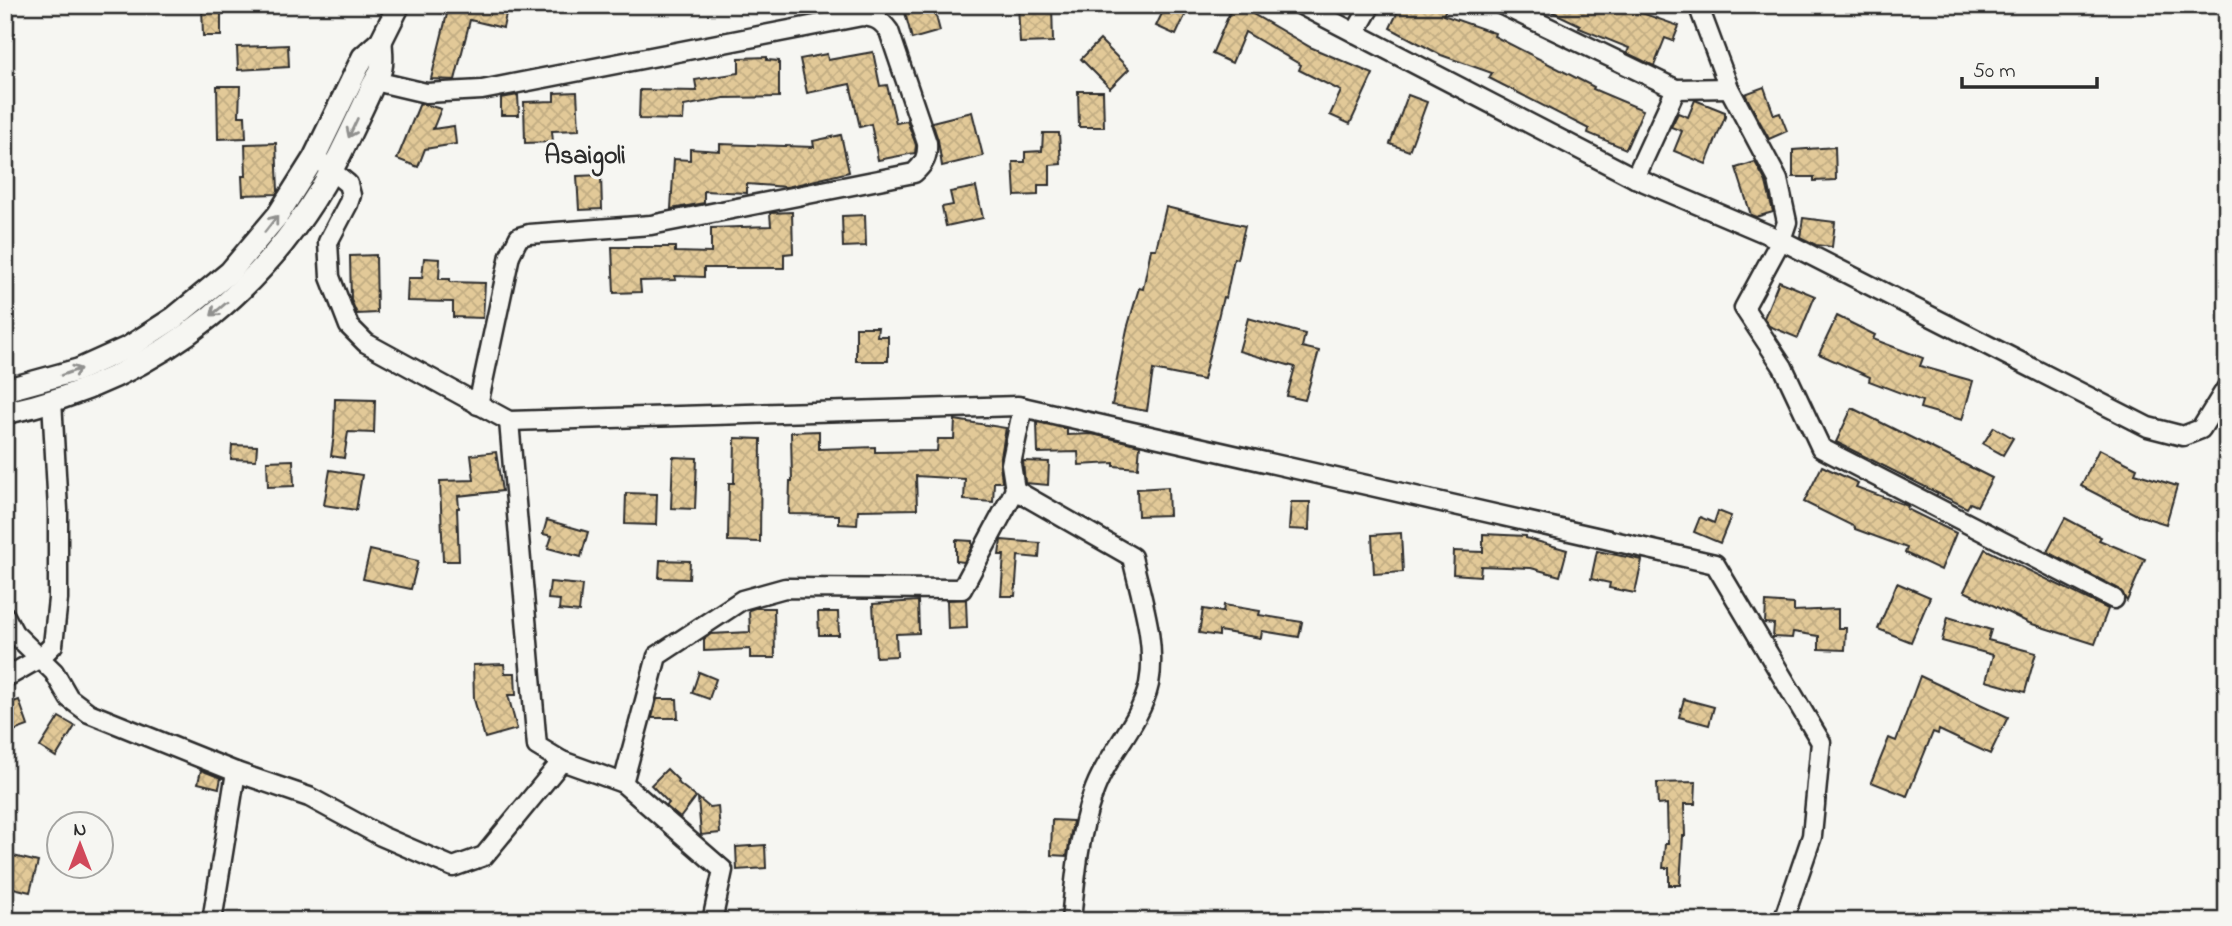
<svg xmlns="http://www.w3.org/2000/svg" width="2232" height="926" font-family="'Indie Flower',sans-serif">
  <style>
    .building { fill: url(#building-cross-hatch); stroke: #2b2b2b; stroke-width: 2 }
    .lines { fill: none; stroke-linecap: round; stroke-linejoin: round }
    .minor-casing { stroke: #2b2b2b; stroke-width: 23 }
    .major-casing { stroke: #2b2b2b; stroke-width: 26 }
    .minor { stroke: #f6f6f2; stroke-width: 18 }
    .major { stroke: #f6f6f2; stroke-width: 21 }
    .oneway { stroke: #90908e }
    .labels { text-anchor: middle; stroke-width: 6; stroke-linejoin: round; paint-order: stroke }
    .quarter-label { font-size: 26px; font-weight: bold; fill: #2b2b2b; stroke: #f6f6f2 }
  </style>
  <defs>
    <pattern id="building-cross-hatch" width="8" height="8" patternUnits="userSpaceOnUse" patternTransform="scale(1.75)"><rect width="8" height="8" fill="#e2c998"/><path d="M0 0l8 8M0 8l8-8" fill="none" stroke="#c2ad83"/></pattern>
  </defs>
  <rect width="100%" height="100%" fill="#f6f6f2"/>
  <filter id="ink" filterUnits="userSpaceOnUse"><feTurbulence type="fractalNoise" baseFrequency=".0143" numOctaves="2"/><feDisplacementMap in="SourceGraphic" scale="14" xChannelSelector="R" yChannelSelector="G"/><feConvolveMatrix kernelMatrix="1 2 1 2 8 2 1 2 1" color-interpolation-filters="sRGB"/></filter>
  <g filter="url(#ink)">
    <g class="building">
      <polygon points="221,5 221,36 203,36 202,6"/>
      <polygon points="434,5 508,5 503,28 470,20 455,80 431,79 447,14 433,11"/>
      <polygon points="903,5 933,5 940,31 912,39"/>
      <polygon points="1018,5 1052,5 1053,42 1020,43"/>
      <polygon points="1166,5 1190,5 1176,35 1156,26"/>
      <polygon points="1233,5 1239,5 1254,12 1253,14 1310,47 1373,74 1350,124 1330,115 1341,91 1299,70 1301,65 1245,32 1232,63 1212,54"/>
      <polygon points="1401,5 1436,5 1446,10 1443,15 1495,33 1494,36 1594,87 1593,89 1643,110 1626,149 1588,133 1589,129 1489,78 1492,73 1441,55 1390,28"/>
      <polygon points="1538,5 1635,5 1633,10 1679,26 1673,41 1665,38 1654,66 1627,53 1629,48 1579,28 1580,25"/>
      <polygon points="1100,40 1129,69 1110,88 1081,59"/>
      <polygon points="288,45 289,67 238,70 237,47"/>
      <polygon points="873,52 880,86 887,85 896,123 907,121 916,145 915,153 878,160 871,124 860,127 850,84 807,93 800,59 827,54 828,60"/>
      <polygon points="767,57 767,60 779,61 779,97 724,98 684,106 683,120 639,119 640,90 697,91 695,80 739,73 739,58"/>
      <polygon points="217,86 240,86 239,116 245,116 246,138 218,139"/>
      <polygon points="1764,87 1774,115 1780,113 1787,131 1769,139 1745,94"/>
      <polygon points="1078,91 1103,91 1104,127 1079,127"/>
      <polygon points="577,92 579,130 552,131 553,142 525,143 524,102 554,101 554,93"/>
      <polygon points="518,95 519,115 501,115 501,98"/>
      <polygon points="1408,95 1427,102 1409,151 1390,144"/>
      <polygon points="1695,100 1725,112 1725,117 1706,164 1674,151 1682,131 1671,127 1678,113 1688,117"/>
      <polygon points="420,103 441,109 433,129 454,126 456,144 425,149 418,167 397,159"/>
      <polygon points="972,112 983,156 942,166 938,140 932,122"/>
      <polygon points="1043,133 1059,133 1061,164 1050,165 1050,185 1038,185 1038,195 1015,196 1013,162 1025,162 1025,152 1042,151"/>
      <polygon points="841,135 849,172 787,187 747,184 747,193 704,191 704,203 671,209 674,159 690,160 690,149 720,151 720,144 814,147 813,141"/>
      <polygon points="276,143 278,191 276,194 243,195 242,176 246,176 245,144"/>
      <polygon points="1835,147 1836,180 1814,181 1814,177 1793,177 1793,150"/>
      <polygon points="1755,162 1766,182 1773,212 1756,217 1751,215 1736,168"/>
      <polygon points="601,175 602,209 579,210 577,176"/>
      <polygon points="976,187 983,218 946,226 942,207 953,205 950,192"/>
      <polygon points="1166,207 1245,226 1237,259 1234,258 1226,298 1223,297 1203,380 1153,370 1147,411 1112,405 1127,329 1139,288 1143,289 1151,249 1156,249"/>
      <polygon points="792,212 793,253 784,254 784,268 704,268 704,277 675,276 676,280 640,281 641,292 614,293 612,247 675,247 675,252 711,253 711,228 771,226 770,213"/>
      <polygon points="865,215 866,246 843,247 842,216"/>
      <polygon points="1803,218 1835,222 1832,247 1816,245 1800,237"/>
      <polygon points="376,255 377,313 357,314 351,300 350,256"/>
      <polygon points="424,258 440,259 439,279 450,279 450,282 485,283 483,318 453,317 453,302 407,301 408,278 422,278"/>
      <polygon points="1779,281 1815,296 1798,338 1769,326 1764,318"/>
      <polygon points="1837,316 1875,335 1873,339 1923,358 1920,366 1973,381 1962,420 1920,408 1922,401 1869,381 1870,377 1819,354"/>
      <polygon points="1248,318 1305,334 1302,347 1319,351 1305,400 1287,396 1295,367 1239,351"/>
      <polygon points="856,327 878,327 877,336 888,336 888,361 856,361"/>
      <polygon points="335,399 375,400 374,433 348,432 344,458 331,456 334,435"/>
      <polygon points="1852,408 1992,478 1977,506 1970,503 1967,508 1836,442"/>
      <polygon points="955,420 1006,428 1000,462 1002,482 994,482 993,502 964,500 965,479 916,476 917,509 858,510 857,525 839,524 839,515 789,514 790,481 792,481 791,432 819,431 819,449 875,447 875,452 937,451 938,439 954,439"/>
      <polygon points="1037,422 1067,429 1067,435 1092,434 1140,445 1138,468 1114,466 1114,463 1079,465 1078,452 1038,453"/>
      <polygon points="1994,427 2013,438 2003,455 1983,444"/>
      <polygon points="735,438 761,439 760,542 728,541 729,483 734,483"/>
      <polygon points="232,445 257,446 256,460 231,459"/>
      <polygon points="2099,449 2137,468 2135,473 2177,486 2166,524 2137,515 2081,486"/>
      <polygon points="496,452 502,491 458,496 459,508 457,508 459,561 443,561 440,481 474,480 471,455"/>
      <polygon points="673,457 697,458 695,509 671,508"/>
      <polygon points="293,460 294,486 268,487 267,461"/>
      <polygon points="1023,461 1049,462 1048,485 1025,483"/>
      <polygon points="1822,466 1858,483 1856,487 1908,506 1907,509 1956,533 1941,570 1905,553 1907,548 1855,529 1855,527 1804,502"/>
      <polygon points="330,470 362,475 356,510 324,505"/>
      <polygon points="1168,487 1169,515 1138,516 1137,489"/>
      <polygon points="626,493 657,494 656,525 625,524"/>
      <polygon points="1291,502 1310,502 1309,530 1289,529"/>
      <polygon points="1718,511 1731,516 1720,543 1694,532 1700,517 1714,523"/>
      <polygon points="2065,518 2101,537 2099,540 2145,559 2127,601 2119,589 2047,552"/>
      <polygon points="547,520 588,532 581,557 548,548 552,536 543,534"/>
      <polygon points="1401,533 1403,572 1374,574 1372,535"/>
      <polygon points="1483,534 1526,536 1526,538 1567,550 1560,576 1531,568 1481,566 1480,576 1453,574 1454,551 1483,552"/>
      <polygon points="956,540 972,541 972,546 964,562 956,561"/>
      <polygon points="1001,540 1040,543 1039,558 1018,556 1015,596 1001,596 1004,555 999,555"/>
      <polygon points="1985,549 2108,609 2095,644 2029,623 1964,591"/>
      <polygon points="370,550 418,561 411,589 363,579"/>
      <polygon points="1597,551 1642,560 1635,593 1609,588 1610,583 1591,579"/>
      <polygon points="660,560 690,561 689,579 659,578"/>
      <polygon points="550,582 582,585 579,612 559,610 560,600 548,599"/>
      <polygon points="1897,583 1930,597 1911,642 1878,629"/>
      <polygon points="966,599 967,628 948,629 947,600"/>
      <polygon points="918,601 919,633 896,634 897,656 876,657 873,604"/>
      <polygon points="1766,602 1794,604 1794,611 1838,609 1838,628 1846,628 1845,650 1819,649 1819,636 1793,632 1792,638 1773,637 1774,624 1765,623"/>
      <polygon points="1224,605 1260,611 1259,615 1302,622 1299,637 1262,631 1261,638 1219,631 1219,636 1199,633 1203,609 1223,612"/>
      <polygon points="755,608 774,608 775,658 750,658 750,649 704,651 704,639 711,634 750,632 749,610"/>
      <polygon points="818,612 838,612 839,635 819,635"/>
      <polygon points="1948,617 1991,630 1988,640 2036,653 2025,692 1986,681 1993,655 1942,641"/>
      <polygon points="504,664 505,673 515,673 516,695 508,695 517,729 485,738 474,699 473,665"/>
      <polygon points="699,672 716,679 709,699 692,693"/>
      <polygon points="1920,676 2008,717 1990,754 1939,730 1938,734 1933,732 1907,796 1871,782 1889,738 1896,741"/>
      <polygon points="657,699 677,699 678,718 652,718"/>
      <polygon points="1684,699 1714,707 1709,725 1679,717"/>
      <polygon points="19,700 28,726 5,734 5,705"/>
      <polygon points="59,717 75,726 56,757 40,747"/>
      <polygon points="667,769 678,780 677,782 696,797 680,818 666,806 669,803 651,785"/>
      <polygon points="201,770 221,778 219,788 198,783"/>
      <polygon points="1696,782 1695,804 1684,804 1685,836 1683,836 1680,885 1669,885 1669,868 1663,868 1665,844 1668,844 1667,804 1658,805 1657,783"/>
      <polygon points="698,798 709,807 718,806 720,833 701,835"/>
      <polygon points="1052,820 1073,821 1067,856 1051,855"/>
      <polygon points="765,845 766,868 737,870 736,847"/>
      <polygon points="5,854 38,862 30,892 5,886"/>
    </g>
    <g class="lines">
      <defs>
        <g id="minor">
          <polyline points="1301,5 1635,178 1781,240 2148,427 2183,436 2201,429 2227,387"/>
          <polyline points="1502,5 1676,89 1729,88"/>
          <polyline points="1698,5 1729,88 1778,180 1787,222 1781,240 1744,308 1783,367 1821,448 2114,599"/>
          <polyline points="1355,33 1371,5"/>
          <path d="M375,81L426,93L482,90L862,16C875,17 881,20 889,31L927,143C928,157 924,164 914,173L651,225L529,234L519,237L510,255L478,405"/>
          <polyline points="321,162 348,184 351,195 348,204 328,242 330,277 349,326 366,343 509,421 1018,406 1715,564 1821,742 1812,836 1783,921"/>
          <polyline points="1635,178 1676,89"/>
          <path d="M1023,407L1011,464L1015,490L1132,557C1141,598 1157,642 1149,684C1140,725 1106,755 1093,794C1079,833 1075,879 1071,921"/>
          <polyline points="509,421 537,746 562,761 623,783 723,870 712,921"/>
          <polyline points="5,616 14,633 54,672 69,698 89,713 236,772 309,797 381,836 453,867 484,856 562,761"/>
          <polyline points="5,678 40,658 53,645 58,599 58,510 52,400"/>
          <polyline points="623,783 657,656 742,600 785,588 962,589 1015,490"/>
          <polyline points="212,921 236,772"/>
        </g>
        <g id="major">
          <polyline points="5,390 78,370 129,347 174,318 230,272 278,215 314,158 363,57 381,41 399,5"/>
          <path d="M5,413C162,380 282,280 349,136C357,119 365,103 372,87C375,81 380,74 381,68C383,60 381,49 381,41"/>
        </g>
      </defs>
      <use href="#minor" class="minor-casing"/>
      <use href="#major" class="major-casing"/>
      <use href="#minor" class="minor"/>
      <use href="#major" class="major"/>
    </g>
    <defs><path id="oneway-shaft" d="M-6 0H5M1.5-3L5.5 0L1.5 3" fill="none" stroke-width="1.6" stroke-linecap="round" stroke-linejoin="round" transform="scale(1.75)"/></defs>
    <g class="oneway">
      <use href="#oneway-shaft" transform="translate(353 128) rotate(115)"/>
      <use href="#oneway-shaft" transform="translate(271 224) rotate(-52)"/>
      <use href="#oneway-shaft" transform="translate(219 309) rotate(140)"/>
      <use href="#oneway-shaft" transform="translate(71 372) rotate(-19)"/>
    </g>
  </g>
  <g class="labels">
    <g class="quarter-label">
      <text x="585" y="163">Asaigoli</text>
    </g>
  </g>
  <rect width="2232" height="926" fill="none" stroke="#f6f6f2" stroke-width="28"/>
  <rect x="14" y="14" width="2204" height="898" fill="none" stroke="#2b2b2b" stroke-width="2.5" filter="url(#ink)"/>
  <g transform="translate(80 845)"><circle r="33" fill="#f6f6f2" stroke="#a5a5a2" stroke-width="2"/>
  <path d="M0-5L12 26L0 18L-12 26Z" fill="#d1495b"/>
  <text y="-10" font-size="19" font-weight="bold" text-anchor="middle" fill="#2b2b2b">N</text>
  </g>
  <path d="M1962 77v10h135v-10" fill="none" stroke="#2b2b2b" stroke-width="3.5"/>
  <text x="1973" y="77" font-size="21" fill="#2b2b2b" stroke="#f6f6f2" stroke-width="5" paint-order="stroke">50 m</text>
</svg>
